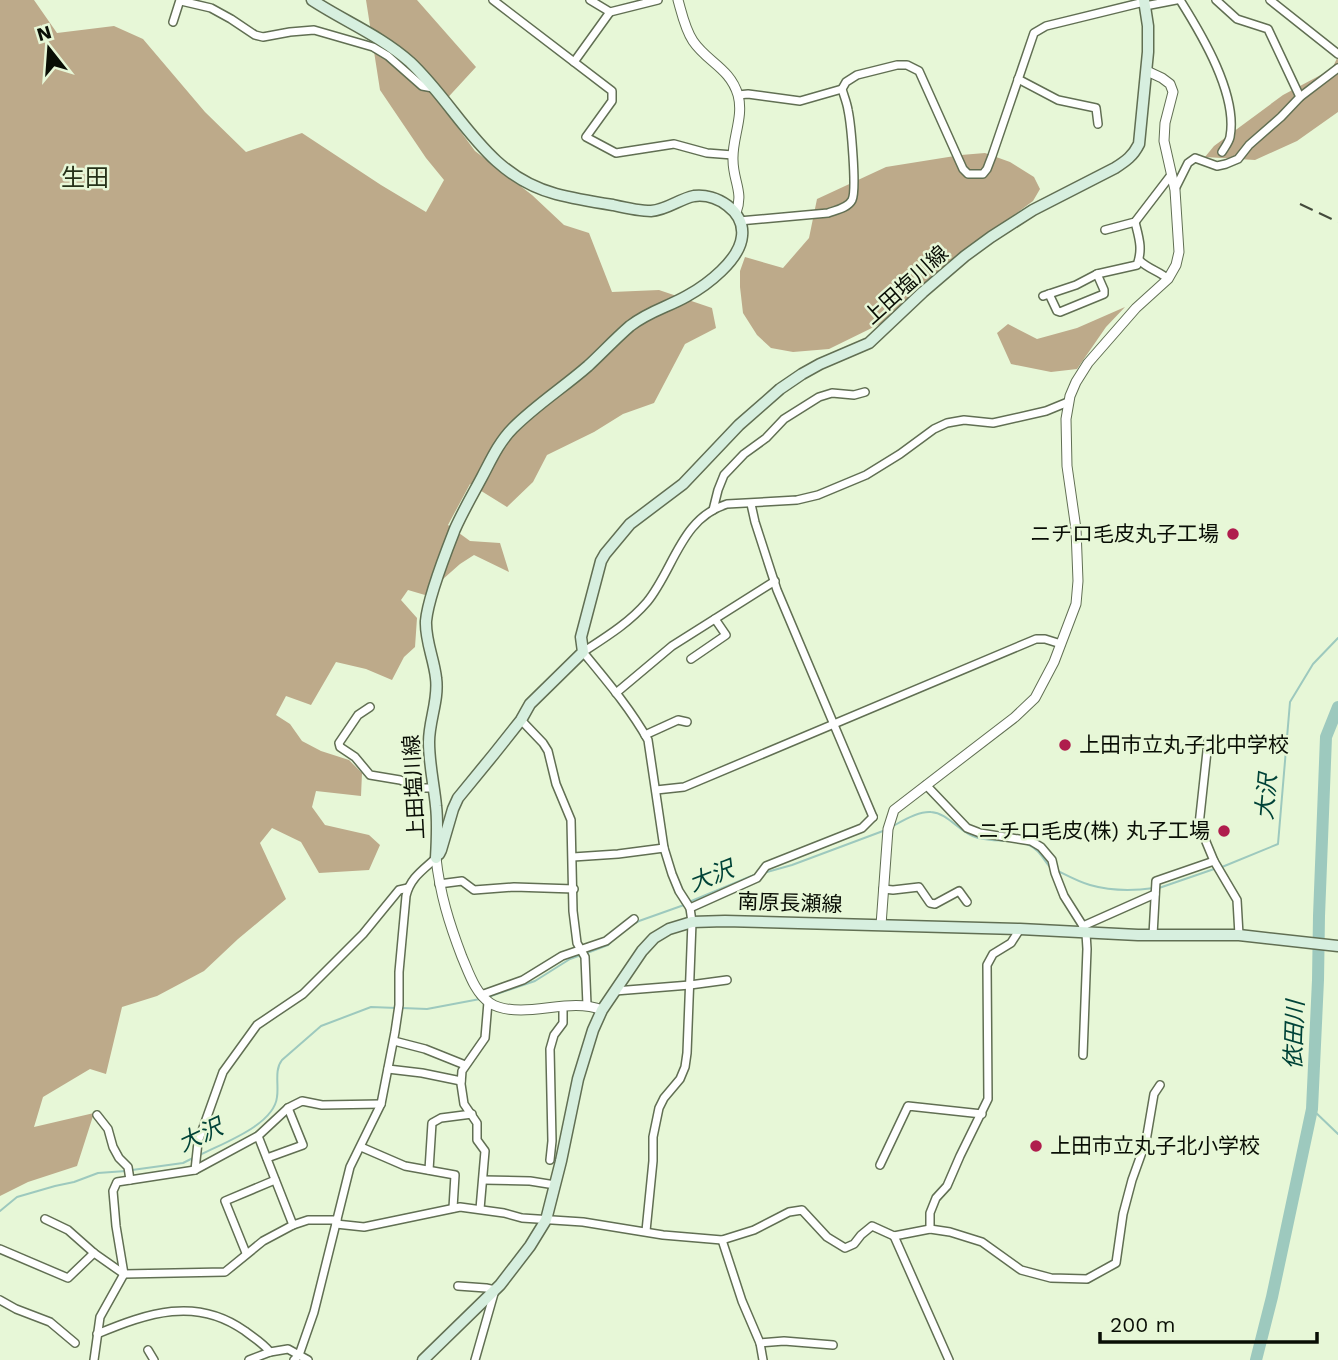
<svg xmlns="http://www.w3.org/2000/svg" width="1338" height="1360" font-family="'Work Sans','Noto Sans JP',sans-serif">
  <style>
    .forest { fill: #bdaa8a }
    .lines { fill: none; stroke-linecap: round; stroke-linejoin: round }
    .stream { stroke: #9dc9be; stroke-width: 2 }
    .river { stroke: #9dc9be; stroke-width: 12 }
    .minor-casing { stroke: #616f53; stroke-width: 10 }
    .tertiary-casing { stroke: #616f53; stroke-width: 11 }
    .secondary-casing { stroke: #616f53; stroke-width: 13 }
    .minor { stroke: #fff; stroke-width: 7 }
    .tertiary { stroke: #fff; stroke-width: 9 }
    .secondary { stroke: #d7efdf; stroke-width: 10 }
    .rail { stroke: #444b3c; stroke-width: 2; stroke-dasharray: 14 7; stroke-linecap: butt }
    .poi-dot { fill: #af1d4d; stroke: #e7f7d7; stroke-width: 2.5 }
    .labels { text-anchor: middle; stroke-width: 5; stroke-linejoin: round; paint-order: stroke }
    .street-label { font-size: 21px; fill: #090e05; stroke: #e7f7d7 }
    .poi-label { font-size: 21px; fill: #090e05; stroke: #e7f7d7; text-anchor: end }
    .water-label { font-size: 23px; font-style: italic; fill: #004338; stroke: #e7f7d7 }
    .quarter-label { font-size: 24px; fill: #253118; stroke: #e7f7d7 }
  </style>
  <rect width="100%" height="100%" fill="#e7f7d7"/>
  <g class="forest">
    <polygon points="0,0 34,0 57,33 114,26 143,39 205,112 246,152 302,133 381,185 426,212 444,180 426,158 380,90 366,0 417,0 476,67 441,105 475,151 532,195 564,225 589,233 612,292 659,290 712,308 716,328 685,344 654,403 623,414 594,432 547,455 533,482 507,507 470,484 448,525 470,541 500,543 509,572 474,555 460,564 425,595 408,590 401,600 417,618 415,647 404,657 392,680 366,669 336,662 311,705 286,696 276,715 290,724 302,741 321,751 349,760 362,773 361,796 316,791 312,807 325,825 369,835 380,845 369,870 319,873 301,842 272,828 260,843 286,899 238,939 204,971 157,996 122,1007 106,1074 90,1069 43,1097 34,1127 94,1113 77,1166 28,1182 0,1196"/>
    <polygon points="1338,56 1338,112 1297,141 1255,160 1205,157 1214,146 1283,95 1332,69"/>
    <polygon points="985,153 1010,162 1034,177 1040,189 1033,201 952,261 882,323 829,349 793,352 771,348 757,335 743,313 740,287 740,271 745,257 783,268 809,238 817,199 886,167 961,155"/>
    <polygon points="1125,307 1106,327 1077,369 1051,372 1011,364 997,333 1008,324 1037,339 1077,328"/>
  </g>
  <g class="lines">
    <g class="stream">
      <path d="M895,825C905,819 919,811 931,812C949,813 960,834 978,838C994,842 1012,839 1027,844C1039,849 1043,859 1050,867"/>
      <polyline points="1222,867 1278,844 1290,702 1313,664 1338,638"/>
      <path d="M1058,871C1068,876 1079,882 1090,885C1111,891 1133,891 1154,888"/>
      <polyline points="767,872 792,865 883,831"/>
      <polyline points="1159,888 1217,868"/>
      <polyline points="689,902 754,875"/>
      <polyline points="633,924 639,921 684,905"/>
      <polyline points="587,953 608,945 615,938"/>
      <polyline points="488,997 535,981 570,959 581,955"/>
      <polyline points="402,1008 427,1009 480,999"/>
      <polyline points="1312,1109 1338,1134"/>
      <path d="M200,1155C223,1143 274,1125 277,1097C279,1085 274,1070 282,1060L321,1026L371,1007L397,1008"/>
      <polyline points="132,1170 183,1163 195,1157"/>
      <polyline points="0,1211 17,1197 55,1186 74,1182 98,1173 126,1171"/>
    </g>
    <polyline class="river" points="1256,1360 1272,1297 1312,1109 1318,980 1319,916 1326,737 1338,707"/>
    <defs>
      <g id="minor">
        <polyline points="493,0 612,91 612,101 586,137 616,153 674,144 707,153 733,155"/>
        <polyline points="590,0 610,12 658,0"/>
        <path d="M1180,0C1202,35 1238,95 1230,137C1229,142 1225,147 1222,152"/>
        <polyline points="1216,0 1237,19 1268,29 1300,97"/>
        <polyline points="1270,0 1338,54"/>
        <polyline points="181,1 211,8 231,19 255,35 263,37 290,32 314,30 373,47 388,56 422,86 433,88"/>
        <polyline points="1145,6 1176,0"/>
        <polyline points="173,22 180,0"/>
        <polyline points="574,62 610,12"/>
        <polyline points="1018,79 1058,100 1096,108 1098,124"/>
        <polyline points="738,95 748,94 800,101 842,89"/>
        <polyline points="1175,189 1188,163 1195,158 1217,166 1226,164 1238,159 1249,145 1281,117 1300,97 1338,68"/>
        <path d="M739,221L828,213C836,210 848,208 852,200C857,190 851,124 848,110C847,103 844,96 842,89L846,82L857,75L897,65H907L919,71L963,169L968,174H983L987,169L992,156L1034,33L1046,26L1144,2"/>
        <polyline points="1105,230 1135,222 1171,175"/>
        <path d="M1139,260C1148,269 1159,271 1168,279"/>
        <polyline points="1049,294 1057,311 1060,312 1104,294 1104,290 1097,274"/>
        <path d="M1043,296L1076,285L1097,274L1137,265C1143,249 1139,238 1135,222"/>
        <polyline points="751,504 755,522 777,590 873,817"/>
        <polyline points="713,510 718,490 724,475 744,454 766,438 784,419 819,397 832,393 854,395 865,392"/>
        <polyline points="691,659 726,635 715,619"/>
        <polyline points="616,693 672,646 775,581"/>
        <polyline points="370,707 358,715 339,743 340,747 355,757 370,775 400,780 421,788 434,788"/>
        <polyline points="521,720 543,743 548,751 556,784 571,820 573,911 577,943 585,957 587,1005"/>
        <polyline points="645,735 678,720 687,722"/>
        <polyline points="1208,742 1199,825 1214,861 1237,900 1239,935"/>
        <polyline points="926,785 967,828 980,833 1031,841 1041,847 1052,860 1055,873 1064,896 1083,926 1086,933 1087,949 1083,1055"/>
        <polyline points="656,790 684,787 1036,639 1045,639 1061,644"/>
        <polyline points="573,857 618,854 664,848"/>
        <polyline points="439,884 462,881 474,890 514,887 574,889"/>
        <polyline points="883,889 893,890 919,887 930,903 935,904 959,891 967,902"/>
        <polyline points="690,908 757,878 766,866 862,828 873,817"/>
        <polyline points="1083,926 1155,894"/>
        <polyline points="1153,935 1156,881 1214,861"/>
        <polyline points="615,991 690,985 727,980"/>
        <polyline points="481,995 523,980 562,956 606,941 634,919"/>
        <polyline points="394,1041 425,1049 465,1065"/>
        <polyline points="388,1069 422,1073 461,1081"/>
        <polyline points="97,1115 108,1129 113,1147 119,1158 128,1167 130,1180"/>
        <polyline points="258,1136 293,1225"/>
        <polyline points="361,1147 405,1166 455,1175 453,1208"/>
        <polyline points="267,1158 303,1145 288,1108"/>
        <polyline points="550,1160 552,1141 550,1049 554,1035 563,1023 563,1007"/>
        <polyline points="880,1165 908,1106 982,1114"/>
        <polyline points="195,1170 198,1142 223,1072 257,1025 303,994 363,934 399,890 408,888"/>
        <polyline points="429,1170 432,1123 441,1118 472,1114"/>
        <polyline points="483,1180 530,1181 555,1185"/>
        <polyline points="480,1209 485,1151 477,1140 477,1123 464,1104 461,1084 462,1071 485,1038 488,1002"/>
        <polyline points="45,1219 68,1230 94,1253 124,1274 225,1272 263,1241 293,1225 308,1220 337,1220"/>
        <polyline points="336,1224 364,1227 460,1207 504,1213 522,1218 583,1222 663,1235 722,1240 754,1230 789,1212 802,1210 827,1237 845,1248 854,1244 861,1235 872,1226 894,1236 930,1229 950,1232 982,1242 1021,1270 1051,1278 1087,1279 1116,1263 1123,1214 1132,1180 1146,1141 1154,1094 1160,1085"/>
        <polyline points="930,1229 930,1213 936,1198 947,1186 960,1156 988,1099 987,965 993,954 1011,943 1020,929"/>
        <path d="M646,1231L653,1161V1137L659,1108L664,1098L680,1079L685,1067L687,1053L692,922L690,908L679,891L672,874L664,848L648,740C630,708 606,680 583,652C606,637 629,623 647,602C674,569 681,518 727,504L797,500L818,495L866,475L900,454L934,429L947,423L964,420L993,423L1046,411L1068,402"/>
        <polyline points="894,1236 949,1360"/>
        <polyline points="722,1240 742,1301 760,1343 763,1360"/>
        <polyline points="0,1249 68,1278 94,1253"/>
        <polyline points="246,1253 225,1201 275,1180"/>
        <polyline points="458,1286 486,1288 495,1290 475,1360"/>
        <polyline points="0,1300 16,1309 50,1322 75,1343"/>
        <path d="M97,1334C148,1313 196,1296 245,1331C254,1338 263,1343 270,1352"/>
        <polyline points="760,1343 784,1341 833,1345"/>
        <polyline points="148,1350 154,1360"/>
        <polyline points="94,1360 100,1317 124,1274 116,1226 113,1191 117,1182 195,1170 258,1136 288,1108 302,1101 322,1105 381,1104"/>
        <polyline points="249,1360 270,1352 288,1349 308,1360"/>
        <path d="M294,1360L299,1355L314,1312L350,1167L381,1104L395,1032L399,1005V972L406,896C410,878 423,870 436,858"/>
      </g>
      <g id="tertiary">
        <path d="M678,0C682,14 685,29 693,41C707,62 730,68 738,95C744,117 732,138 733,160C733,181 744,192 736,213"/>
        <path d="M436,858C440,894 449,923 462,957C469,973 475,993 490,1003C499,1009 511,1010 521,1010C548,1010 577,1000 602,1010"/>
        <polyline points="881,925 888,829 894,810 1015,717 1035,698 1054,662 1076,604 1078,581 1076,529 1067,466 1066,419 1070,396 1076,382 1088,363 1136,308 1168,279 1176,265 1179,252 1175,190 1164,141 1165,123 1173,92 1170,84 1162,78 1147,71"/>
      </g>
      <g id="secondary">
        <path d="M312,0C344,21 381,36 410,62C460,109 484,175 556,194C575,199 594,202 613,205C626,208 639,211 651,211C667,210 679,199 694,196C716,193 745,211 742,236C740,260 707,285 687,296C668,307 649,311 630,326C615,339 602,353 588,366C564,387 536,405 513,428C499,442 491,460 482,477C473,494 463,511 455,529C446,552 428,597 426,621C425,640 434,659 436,678C439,700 429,720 429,742C429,764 434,785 436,806C438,823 437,841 436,858"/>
        <path d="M439,854L441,850L453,809L458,798L494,754L521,720L530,704L583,652L581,637L601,561L605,554L630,524L683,484L739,425L780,389L802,374L820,364L869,343L923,292L965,256L991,237L1033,210L1115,168C1126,161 1133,156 1139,144L1148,52V26L1144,0"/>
        <polyline points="423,1360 500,1285 530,1246 546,1220 561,1161 578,1079 593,1030 602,1010 642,951 654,938 669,929 692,922 725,921 1020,929 1138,935 1239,935 1338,946"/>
      </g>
    </defs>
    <use href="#minor" class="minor-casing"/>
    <use href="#tertiary" class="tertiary-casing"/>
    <use href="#secondary" class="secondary-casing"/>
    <use href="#minor" class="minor"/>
    <use href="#tertiary" class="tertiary"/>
    <use href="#secondary" class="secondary"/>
    <polyline class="rail" points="1300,204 1338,222"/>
  </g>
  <g class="poi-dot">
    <circle cx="1233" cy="534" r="7"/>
    <circle cx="1065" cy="745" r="7"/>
    <circle cx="1224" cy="831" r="7"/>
    <circle cx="1036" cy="1146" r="7"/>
  </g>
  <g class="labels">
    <g class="street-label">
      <text transform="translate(906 285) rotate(-42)" y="7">上田塩川線</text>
      <text transform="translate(414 787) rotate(-93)" y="7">上田塩川線</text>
      <text transform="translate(790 903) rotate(2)" y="7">南原長瀬線</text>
    </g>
    <g class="poi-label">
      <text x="1219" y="541">ニチロ毛皮丸子工場</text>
      <text x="1079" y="752" text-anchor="start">上田市立丸子北中学校</text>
      <text x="1210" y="838">ニチロ毛皮(株) 丸子工場</text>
      <text x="1050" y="1153" text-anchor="start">上田市立丸子北小学校</text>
    </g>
    <g class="water-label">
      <text transform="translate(1266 797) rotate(-85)" y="8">大沢</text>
      <text transform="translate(711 876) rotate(-21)" y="8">大沢</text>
      <text transform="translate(1294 1035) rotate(-88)" y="8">依田川</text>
      <text transform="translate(200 1135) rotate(-25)" y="8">大沢</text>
    </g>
    <g class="quarter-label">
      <text x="85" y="186">生田</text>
    </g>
  </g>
  <g transform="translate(49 49) rotate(343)" stroke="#e7f7d7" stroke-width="5" paint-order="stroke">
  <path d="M0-5L12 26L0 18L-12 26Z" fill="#090e05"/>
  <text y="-10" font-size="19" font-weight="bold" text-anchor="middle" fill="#090e05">N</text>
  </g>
  <path d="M1100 1332v10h217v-10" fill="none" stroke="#090e05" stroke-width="3.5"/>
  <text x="1110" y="1332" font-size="21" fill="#090e05" stroke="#e7f7d7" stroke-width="5" paint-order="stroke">200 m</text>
</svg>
